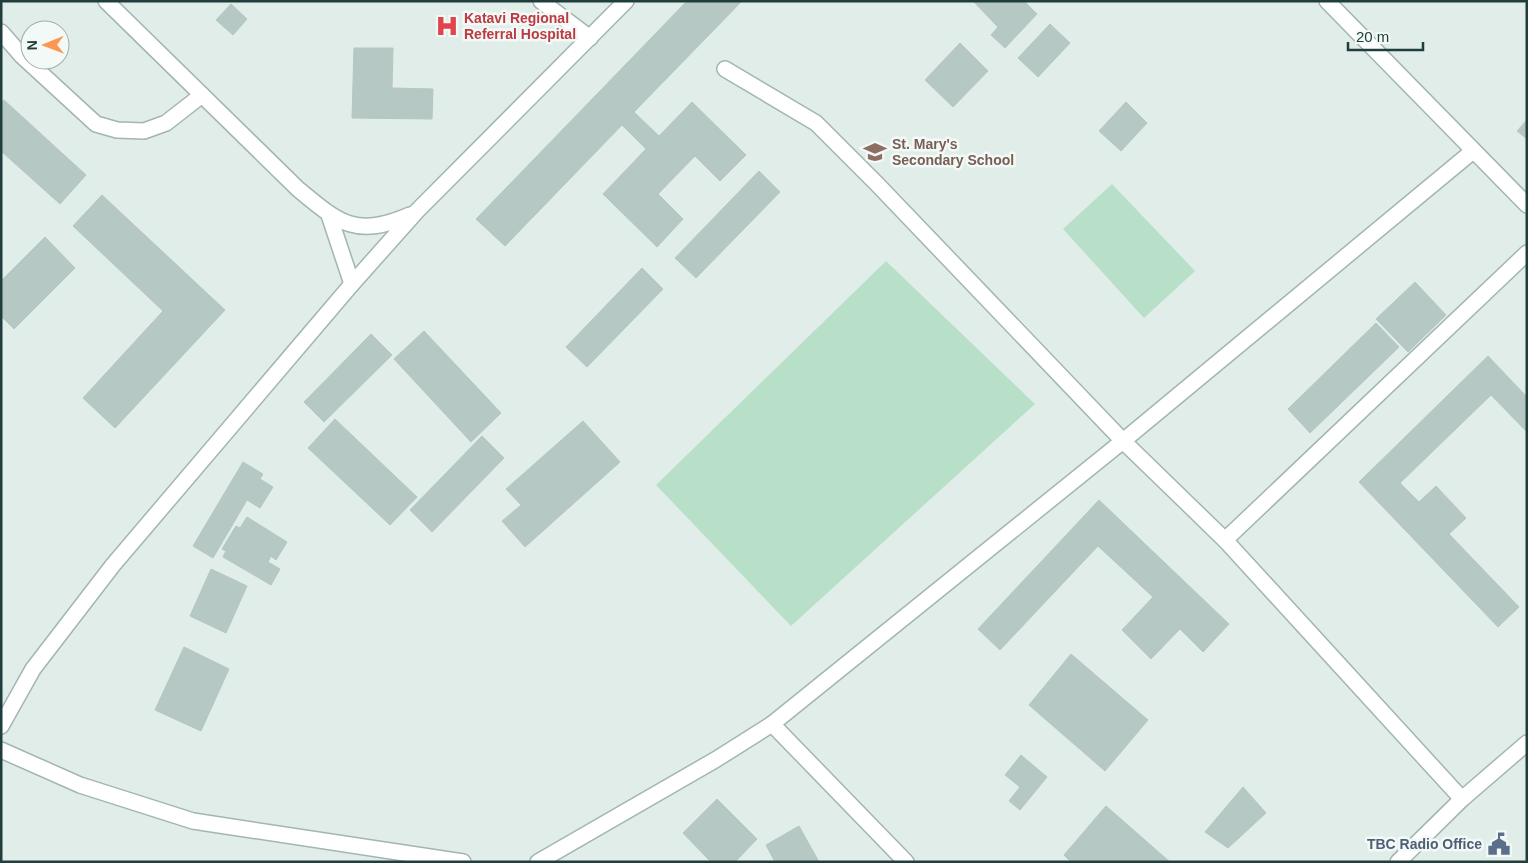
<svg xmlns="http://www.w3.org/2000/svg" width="1528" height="863" font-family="Helvetica,sans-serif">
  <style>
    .green { fill: #b8e0c9 }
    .building { fill: #b6c8c3; stroke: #b3c7c2 }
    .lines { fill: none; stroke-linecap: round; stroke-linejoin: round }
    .minor-casing { stroke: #a3b5b2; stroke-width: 18 }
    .minor { stroke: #fff; stroke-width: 15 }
    .labels { text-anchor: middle; stroke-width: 5; stroke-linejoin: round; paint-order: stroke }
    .health-label { font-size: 14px; font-weight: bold; fill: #be3a42; stroke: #f2f9f6; text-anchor: start }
    .education-label { font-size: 14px; font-weight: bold; fill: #785e54; stroke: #f2f9f6; text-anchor: start }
    .service-label { font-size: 14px; font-weight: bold; fill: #4e5e75; stroke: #f2f9f6; text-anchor: end }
  </style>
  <rect width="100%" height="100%" fill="#e1ede9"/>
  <g class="green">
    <polygon points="1112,184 1195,271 1144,318 1063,229"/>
    <polygon points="886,261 1035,404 791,626 656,485"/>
  </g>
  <g class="building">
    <polygon points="687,1 742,1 634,112 659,136 692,102 746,155 720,181 695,156 658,194 683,219 657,247 603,194 646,149 622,125 505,246 476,219"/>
    <polygon points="973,1 1024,1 1037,14 1005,48 991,35 998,27"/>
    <polygon points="231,4 247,19 233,35 216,20"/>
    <polygon points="1050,24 1070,43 1038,77 1018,58"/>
    <polygon points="960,43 988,71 953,107 925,80"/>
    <polygon points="354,48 393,48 392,88 433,89 432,119 352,118"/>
    <polygon points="4,100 86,175 60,204 1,151 1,103"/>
    <polygon points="1126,102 1147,123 1121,151 1099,131"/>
    <polygon points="1527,120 1527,139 1517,131"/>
    <polygon points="759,171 780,192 696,278 675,258"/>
    <polygon points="102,195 225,310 115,428 83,398 163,311 73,226"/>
    <polygon points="45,237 75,268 14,329 1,316 1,281"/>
    <polygon points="642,268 663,289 587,367 566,347"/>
    <polygon points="1415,282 1446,315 1408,352 1376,319"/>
    <polygon points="1376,323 1399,347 1310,433 1288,409"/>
    <polygon points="424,331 501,413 471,442 394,359"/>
    <polygon points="371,334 392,355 324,422 304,402"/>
    <polygon points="1488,356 1527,397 1527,432 1491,395 1400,483 1419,502 1436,486 1466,518 1449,534 1519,607 1498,627 1359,482"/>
    <polygon points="335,419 417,497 390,525 308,448"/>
    <polygon points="583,421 620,462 525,547 502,521 521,505 506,489"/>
    <polygon points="482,436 504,458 432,532 410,510"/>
    <polygon points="243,462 263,474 260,479 273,487 260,508 247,500 213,558 193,546"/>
    <polygon points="1099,500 1229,624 1203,652 1180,629 1151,659 1122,630 1153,597 1098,546 1000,650 978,629"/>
    <polygon points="247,517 287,542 276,560 271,556 268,562 280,569 271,585 223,557 226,551 222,549 236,526 240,528"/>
    <polygon points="211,569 247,586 226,633 190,616"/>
    <polygon points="184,647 229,669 201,731 155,710"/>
    <polygon points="1071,654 1148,720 1105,771 1029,705"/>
    <polygon points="1021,755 1047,777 1020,810 1009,801 1020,787 1005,775"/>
    <polygon points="1243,787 1266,813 1228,848 1205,832"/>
    <polygon points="717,799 757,839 735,862 711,862 683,833"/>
    <polygon points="1106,806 1170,862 1071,862 1064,855"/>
    <polygon points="799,826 819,862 775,862 766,845"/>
  </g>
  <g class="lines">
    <defs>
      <g id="minor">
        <path d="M106,1L298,189C340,224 356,238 410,215"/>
        <polyline points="541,1 590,38"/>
        <polyline points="1327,1 1527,205"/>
        <polyline points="1,32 22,56 96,124 117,130 144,131 166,123 202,95"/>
        <polyline points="725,69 816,123 877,184 1123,441 1225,540 1462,799"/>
        <polyline points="329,215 352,284"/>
        <polyline points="1225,540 1527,253"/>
        <polyline points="772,724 906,862"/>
        <polyline points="1,726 33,669 113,565 352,284 416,212 626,1"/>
        <polyline points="1,750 80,785 193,821 463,862"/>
        <polyline points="538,862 715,760 772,724 1123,441 1473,151"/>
        <polyline points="1398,862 1462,799 1527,743"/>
      </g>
    </defs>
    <use href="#minor" class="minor-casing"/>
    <use href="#minor" class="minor"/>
  </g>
  <defs>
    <symbol id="hospital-bare" viewBox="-9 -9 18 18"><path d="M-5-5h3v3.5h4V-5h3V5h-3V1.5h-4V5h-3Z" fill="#e0444e" stroke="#f2f9f6" stroke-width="2.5" paint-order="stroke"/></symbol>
    <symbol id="school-bare" viewBox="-9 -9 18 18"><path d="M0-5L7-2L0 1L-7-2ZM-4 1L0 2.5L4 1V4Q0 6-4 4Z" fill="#8d6e63" stroke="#f2f9f6" stroke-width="2.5" paint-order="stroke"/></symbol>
    <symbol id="civic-bare" viewBox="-9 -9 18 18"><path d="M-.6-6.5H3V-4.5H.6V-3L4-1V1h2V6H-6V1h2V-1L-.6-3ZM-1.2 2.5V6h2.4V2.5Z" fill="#5c6f8a" stroke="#f2f9f6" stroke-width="2.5" paint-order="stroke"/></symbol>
  </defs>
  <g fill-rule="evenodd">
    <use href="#hospital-bare" x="431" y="10" width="32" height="32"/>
    <use href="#school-bare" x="859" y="136" width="32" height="32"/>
    <use href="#civic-bare" x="1483" y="828" width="32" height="32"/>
  </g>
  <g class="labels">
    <g class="health-label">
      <text x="464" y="23">Katavi Regional<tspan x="464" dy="16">Referral Hospital</tspan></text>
    </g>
    <g class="education-label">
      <text x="892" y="149">St. Mary's<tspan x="892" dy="16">Secondary School</tspan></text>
    </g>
    <g class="service-label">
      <text x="1482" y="849">TBC Radio Office</text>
    </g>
  </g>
  <rect width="1528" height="863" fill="none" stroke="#203f3c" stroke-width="5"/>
  <g transform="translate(45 45) rotate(269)"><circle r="24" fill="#f2f9f6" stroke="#9eafac"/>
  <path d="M0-4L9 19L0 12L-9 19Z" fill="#fd964e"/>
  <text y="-8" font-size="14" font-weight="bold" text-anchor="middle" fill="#203f3c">N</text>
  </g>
  <path d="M1348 42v8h75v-8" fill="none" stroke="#203f3c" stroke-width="2.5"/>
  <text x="1356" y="42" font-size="15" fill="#203f3c" stroke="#f2f9f6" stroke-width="4" paint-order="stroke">20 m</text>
</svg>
